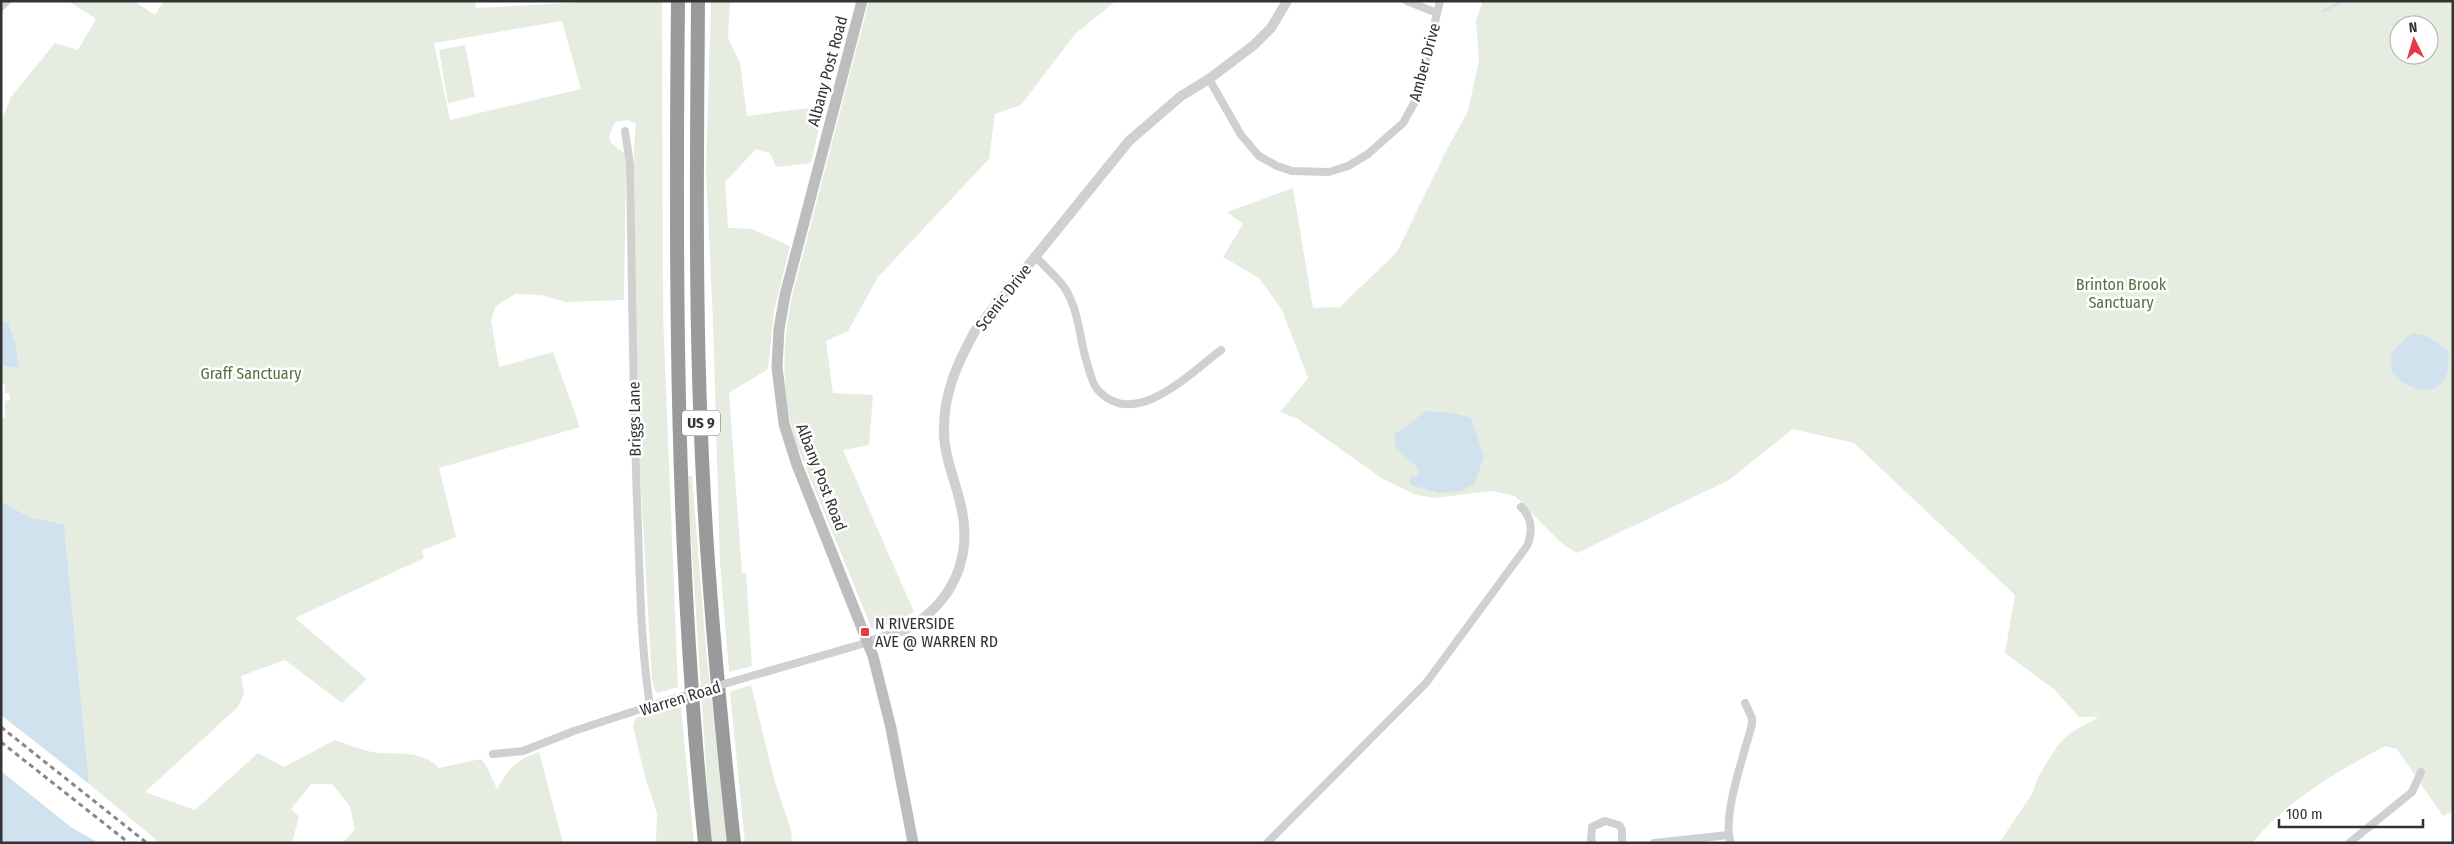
<svg xmlns="http://www.w3.org/2000/svg" width="2454" height="844" font-family="'Fira Sans Condensed',sans-serif">
  <style>
    .green { fill: #e6ecdf; fill-rule: evenodd }
    .water { fill: #cfe2ee }
    .lines { fill: none; stroke-linecap: round; stroke-linejoin: round }
    .stream { stroke: #cfe2ee; stroke-width: 3 }
    .minor { stroke: #d0d0d0; stroke-width: 8 }
    .tertiary { stroke: #d0d0d0; stroke-width: 10 }
    .secondary { stroke: #bdbdbd; stroke-width: 11 }
    .motorway { stroke: #9a9a9a; stroke-width: 14 }
    .rail { stroke: #888; stroke-width: 3; stroke-dasharray: 5 4; stroke-linecap: butt }
    .minor-bridge { stroke: #d0d0d0; stroke-width: 8 }
    .poi-dot { fill: #e63946; stroke: #fff; stroke-width: 2 }
    .labels { text-anchor: middle; stroke-width: 5; stroke-linejoin: round; paint-order: stroke }
    .shield { fill: #fff; stroke: #707070; stroke-width: 1 }
    .shield-label { font-size: 15px; font-weight: bold; fill: #333 }
    .street-label { font-size: 16px; fill: #333; stroke: #fff }
    .park-label { font-size: 16px; fill: #56703f; stroke: #fff }
    .poi-label { font-size: 16px; fill: #333; stroke: #fff; text-anchor: start }
  </style>
  <rect width="100%" height="100%" fill="#fff"/>
  <g class="green">
    <path d="M68,1H134L155,15L164,1H475L476,8L606,1H662L663,315L678,687L658,693L655,691L652,679L640,473L635,283L634,149L636,123L627,120L615,122L609,136L611,143L625,154L626,162L624,300L566,302L541,295L515,294L496,306L491,320L499,367L553,352L580,427L439,468L456,537L422,550L424,558L295,618L367,679L342,703L285,660L241,676L244,694L238,707L145,792L195,810L258,753L284,767L335,740C349,745 365,752 380,753C402,754 422,751 439,768L481,759L487,767L497,789C509,767 516,761 539,752L563,843H343L355,829L350,806L332,784H311L291,809L299,817L292,843H160L89,784L64,524L29,517L1,501V418H5V401L10,400L9,393H5V384H1V364L11,368L18,367L7,321L1,322V122L11,97L55,43L78,50L96,19ZM562,21L581,89L450,120L434,43Z"/>
    <polygon points="711,1 730,1 728,38 740,63 747,116 824,106 811,163 776,167 770,153 756,149 725,182 728,228 752,229 790,246 774,311 768,369 729,393 742,573 746,573 752,666 729,672 720,563 713,322 706,170"/>
    <path d="M869,1H1116L1075,34L1021,105L995,114L989,159L878,277L848,331L826,341L833,393L873,395L869,445L843,450L914,612L896,622L872,629L795,441C781,392 782,346 792,296Z"/>
    <path d="M1483,1H2453V811L2443,816L2397,749L2385,746C2336,772 2288,800 2252,843H1999L2032,794L2038,777L2058,745L2070,733L2099,717H2079L2055,690L2005,653L2015,595L1854,443L1793,429L1729,480L1577,553L1560,542L1515,496L1491,491L1435,498L1416,495L1383,479L1298,419L1280,412L1308,378L1282,310L1259,278L1223,257L1243,224L1227,212L1293,188L1313,308L1340,307L1397,252L1445,153L1468,111L1479,60L1476,20ZM2399,25H2429V55H2399Z"/>
    <polygon points="465,45 475,97 448,103 439,50"/>
    <polygon points="687,476 692,476 706,649 727,843 711,843"/>
    <polygon points="751,685 775,782 791,830 792,843 745,843 730,692"/>
    <polygon points="681,707 694,843 656,843 657,813 645,777 633,726 636,718"/>
  </g>
  <g class="water">
    <polygon points="7,321 16,345 18,367 11,368 1,364 1,322"/>
    <path d="M2413,333L2427,336L2448,350C2454,396 2418,400 2392,373L2391,355L2406,337Z"/>
    <polygon points="1426,411 1454,413 1471,418 1484,457 1474,484 1461,491 1439,493 1411,485 1409,477 1419,476 1418,468 1396,448 1394,435"/>
    <polygon points="1,501 29,517 64,524 89,784 1,715"/>
    <polygon points="1,771 72,828 99,843 1,843"/>
  </g>
  <g class="lines">
    <polyline class="stream" points="2323,11 2343,1"/>
    <g class="minor">
      <polyline points="1407,1 1437,13"/>
      <polyline points="1,7 7,1"/>
      <polyline points="1209,79 1241,135 1259,156 1277,166 1292,171 1329,172 1348,166 1368,154 1403,123 1417,98 1440,1"/>
      <path d="M625,131L630,164C632,285 633,407 638,528C640,587 641,648 650,706"/>
      <path d="M1035,256C1044,266 1056,276 1064,287C1078,308 1079,333 1085,356C1088,365 1091,382 1097,389C1134,432 1190,373 1221,350"/>
      <polyline points="755,675 869,642"/>
      <polyline points="493,754 523,751 574,731 662,702"/>
      <path d="M1267,843L1426,683L1527,546C1533,532 1532,517 1521,507"/>
      <polyline points="1593,843 1591,839 1592,827 1605,821 1619,825 1622,830 1622,843"/>
      <polyline points="1654,843 1728,835"/>
      <path d="M1731,843C1721,818 1745,752 1752,724V718L1745,703"/>
      <polyline points="2349,843 2412,792 2421,772"/>
    </g>
    <path class="tertiary" d="M869,642C883,637 902,633 915,624C957,596 973,551 960,502C954,477 943,453 944,428C944,392 958,362 975,331L1129,141L1181,96L1209,79L1254,45L1271,28L1287,1"/>
    <polyline class="secondary" points="862,1 785,295 779,329 777,367 784,424 797,465 873,656 891,728 913,843"/>
    <g class="motorway">
      <path d="M678,1C675,282 676,563 705,843"/>
      <path d="M698,1C697,145 695,290 701,433C706,570 719,707 734,843"/>
    </g>
    <g class="rail">
      <polyline points="1,727 147,843"/>
      <polyline points="1,742 129,843"/>
    </g>
    <polyline class="minor-bridge" points="662,702 755,675"/>
  </g>
  <rect class="poi-dot" x="860" y="627" width="10" height="10" rx="2.5"/>
  <g class="labels">
    <rect class="shield" x="682" y="410.5" width="38" height="25" rx="4"/>
    <g class="shield-label">
      <text x="701" y="428">US 9</text>
    </g>
    <g class="street-label">
      <text transform="translate(1424 62) rotate(-75)" y="6">Amber Drive</text>
      <text transform="translate(827 71) rotate(-75)" y="6">Albany Post Road</text>
      <text transform="translate(1003 297) rotate(-52)" y="6">Scenic Drive</text>
      <text transform="translate(634 419) rotate(-91)" y="6">Briggs Lane</text>
      <text transform="translate(822 477) rotate(69)" y="6">Albany Post Road</text>
      <text transform="translate(680 698) rotate(-17)" y="6">Warren Road</text>
    </g>
    <g class="park-label">
      <text x="2121" y="290">Brinton Brook<tspan x="2121" dy="18">Sanctuary</tspan></text>
      <text x="251" y="379">Graff Sanctuary</text>
    </g>
    <g class="poi-label">
      <text x="875" y="629">N RIVERSIDE<tspan x="875" dy="18">AVE @ WARREN RD</tspan></text>
    </g>
  </g>
  <rect width="2454" height="844" fill="none" stroke="#333333" stroke-width="5"/>
  <g transform="translate(2414 40) rotate(355)"><circle r="24" fill="#ffffff" stroke="#adadad"/>
  <path d="M0-4L9 19L0 12L-9 19Z" fill="#e63946"/>
  <text y="-8" font-size="14" font-weight="bold" text-anchor="middle" fill="#333333">N</text>
  </g>
  <path d="M2279 819v8h144v-8" fill="none" stroke="#333333" stroke-width="2.5"/>
  <text x="2286" y="819" font-size="15" fill="#333333" stroke="#ffffff" stroke-width="4" paint-order="stroke">100 m</text>
</svg>
